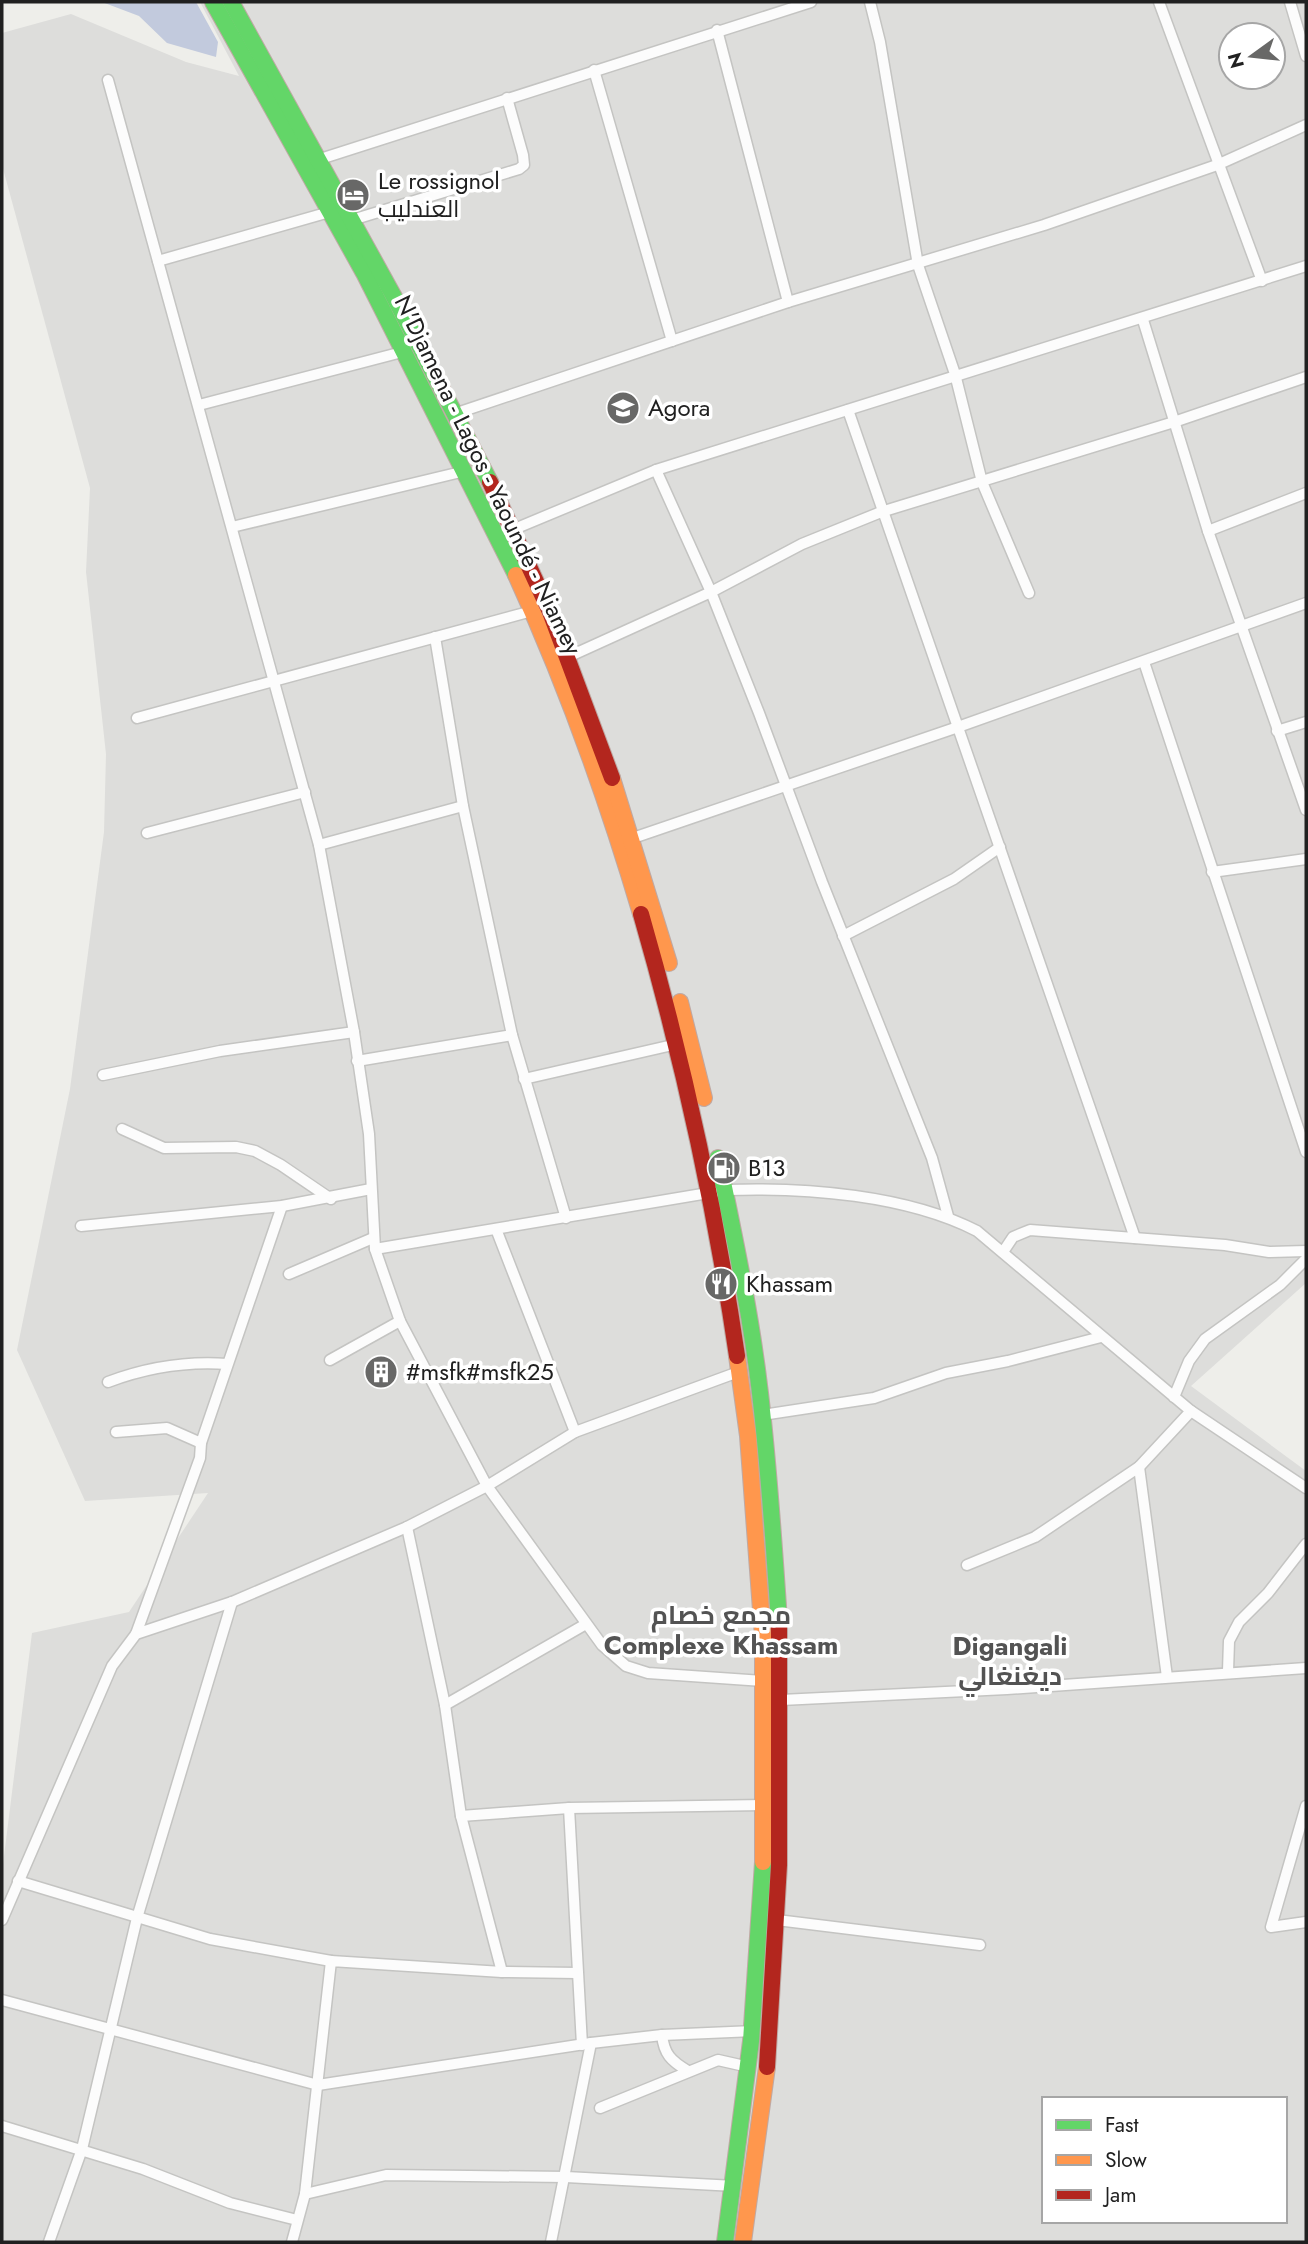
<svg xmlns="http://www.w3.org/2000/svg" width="1308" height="2244" font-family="Jost,Cairo,sans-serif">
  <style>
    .residential { fill: #dddddb; fill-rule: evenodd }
    .water { fill: #c2cadd }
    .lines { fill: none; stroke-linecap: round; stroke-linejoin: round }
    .street-casing { stroke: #c4c4c2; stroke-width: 13 }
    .fast-casing { stroke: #bfa9a4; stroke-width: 18 }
    .slow-casing { stroke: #bfa9a4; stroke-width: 18 }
    .jam-casing { stroke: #bfa9a4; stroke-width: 18 }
    .street { stroke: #fcfcfc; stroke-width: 10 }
    .fast { stroke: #63d668; stroke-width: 16 }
    .slow { stroke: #ff974d; stroke-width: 16 }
    .jam { stroke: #b3261e; stroke-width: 16 }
    .labels { text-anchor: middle; stroke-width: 7; stroke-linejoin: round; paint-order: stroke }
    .poi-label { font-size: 24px; fill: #202020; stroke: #fff; text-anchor: start }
    .street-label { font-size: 24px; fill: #202020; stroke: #fff }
    .neighbourhood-label { font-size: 26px; font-weight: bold; fill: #535353; stroke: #fff }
  </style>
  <rect width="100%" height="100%" fill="#eeeeea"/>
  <path class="residential" d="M200,2H1306V1283L1191,1386L1306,1471V2242H2V1872L32,1633L129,1612L208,1493L85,1501L17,1350L70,1089L104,832L106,754L86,572L90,488L2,165V33L71,14L186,62L239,76ZM1231,35H1273V77H1231ZM1044,2099H1285V2221H1044Z"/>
  <polygon class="water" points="102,2 196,2 218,42 216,57 167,43 139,16"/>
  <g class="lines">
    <defs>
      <g id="street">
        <polyline points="870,2 880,42 918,265 955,374 982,482 1029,593"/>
        <polyline points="1159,2 1262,281"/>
        <polyline points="1290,2 1306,56"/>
        <polyline points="717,30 788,302"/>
        <polyline points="594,70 672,341"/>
        <polyline points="108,80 319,845 354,1032 369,1134 375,1249 400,1321 487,1486 602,1645 626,1666 648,1673 763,1681"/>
        <polyline points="314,161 811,2"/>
        <polyline points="352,220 519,169 524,165 523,155 507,98"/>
        <polyline points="158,261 333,211"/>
        <polyline points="1143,320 1208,531 1306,810"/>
        <polyline points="199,405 406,351"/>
        <polyline points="848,410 1135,1238"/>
        <polyline points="457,413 788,302 1044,225 1217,165 1306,125"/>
        <polyline points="656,470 711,592 759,713 822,882 932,1158 948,1216"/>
        <polyline points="232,527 465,471"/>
        <polyline points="512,530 656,470 1306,266"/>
        <polyline points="1208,531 1306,493"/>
        <polyline points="435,637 463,806 512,1035 566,1218"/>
        <polyline points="568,657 711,592 802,544 881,512 1174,422 1306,377"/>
        <polyline points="1144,662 1306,1152"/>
        <polyline points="137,718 532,611"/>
        <polyline points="1277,731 1306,722"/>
        <polyline points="147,833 305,792"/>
        <polyline points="633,838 958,727 1306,603"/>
        <polyline points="319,845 463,806"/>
        <polyline points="1212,872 1306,859"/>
        <polyline points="843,936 954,879 1000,847"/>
        <polyline points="357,1061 512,1035"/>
        <polyline points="103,1075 220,1051 354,1032"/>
        <polyline points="524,1079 677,1044"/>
        <polyline points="122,1129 164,1148 236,1147 255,1151 281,1165 331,1199"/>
        <polyline points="81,1226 282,1206 371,1189"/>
        <polyline points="496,1229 575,1432"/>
        <path d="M375,1249L726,1190C805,1187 907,1195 977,1231L1191,1411L1306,1488"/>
        <polyline points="1003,1252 1013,1237 1030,1230 1225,1245 1269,1252 1306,1251"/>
        <polyline points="289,1274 373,1238"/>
        <polyline points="330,1360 400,1321"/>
        <path d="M108,1382C148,1367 185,1361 227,1364"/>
        <polyline points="1174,1397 1189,1361 1205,1339 1280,1285 1306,1259"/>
        <polyline points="762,1415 874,1398 946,1373 1008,1361 1101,1337"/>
        <polyline points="116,1432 167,1428 201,1443"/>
        <polyline points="1139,1467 1167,1677"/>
        <polyline points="407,1527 445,1705 461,1816 502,1972"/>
        <polyline points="967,1565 1035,1537 1139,1467 1191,1411"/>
        <polyline points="136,1634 200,1458 201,1443 282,1206"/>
        <polyline points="1228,1671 1229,1641 1239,1622 1268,1593 1306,1544"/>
        <polyline points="781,1700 1007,1689 1306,1668"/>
        <polyline points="445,1705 586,1624"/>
        <polyline points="1306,1806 1271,1927 1306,1922"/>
        <polyline points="569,1808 582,2045"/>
        <polyline points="461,1816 569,1808 765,1805"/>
        <polyline points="18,1881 210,1939 331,1961"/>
        <polyline points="2,1920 112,1666 136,1634 232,1602 407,1527 487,1486 575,1432 741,1371"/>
        <polyline points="777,1920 980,1945"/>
        <polyline points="2,2000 318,2085 591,2043 662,2035 754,2031"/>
        <path d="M662,2035C664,2054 671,2061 688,2071"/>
        <polyline points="600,2108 718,2060 749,2067"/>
        <polyline points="2,2126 143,2169 230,2203 297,2220"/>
        <polyline points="305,2194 386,2175 566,2177 735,2186"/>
        <polyline points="49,2242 82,2149 137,1918 232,1602"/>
        <polyline points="292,2242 305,2194 331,1961 502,1972 577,1973"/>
        <polyline points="551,2242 591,2043"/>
      </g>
      <g id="fast">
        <polyline points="213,2 364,273 516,575"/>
        <polyline points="231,2 393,295 490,482"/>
        <path d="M718,1158C734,1236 751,1314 760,1393C769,1469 774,1545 779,1621"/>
        <polyline points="725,2242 751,2041 763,1862"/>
      </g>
      <g id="slow">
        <path d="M516,575C566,684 607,799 641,914"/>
        <polyline points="612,778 669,963"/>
        <polyline points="680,1002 704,1098"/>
        <polyline points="737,1356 748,1436 763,1637 763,1862"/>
        <polyline points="743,2242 767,2067"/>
      </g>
      <g id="jam">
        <polyline points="490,482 550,612 612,778"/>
        <path d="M641,914C683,1060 715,1206 737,1356"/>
        <polyline points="767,2067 779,1865 779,1621"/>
      </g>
    </defs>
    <use href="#street" class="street-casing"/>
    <use href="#fast" class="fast-casing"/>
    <use href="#slow" class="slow-casing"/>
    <use href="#jam" class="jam-casing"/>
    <use href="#street" class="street"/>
    <use href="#fast" class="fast"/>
    <use href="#slow" class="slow"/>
    <use href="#jam" class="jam"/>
  </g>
  <defs>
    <symbol id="hotel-disc" viewBox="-11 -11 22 22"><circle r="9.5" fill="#686867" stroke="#fff"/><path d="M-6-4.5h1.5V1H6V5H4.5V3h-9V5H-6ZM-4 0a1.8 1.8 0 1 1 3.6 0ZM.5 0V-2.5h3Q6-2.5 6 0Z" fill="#fff"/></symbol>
    <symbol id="school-disc" viewBox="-11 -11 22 22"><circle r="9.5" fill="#686867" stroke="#fff"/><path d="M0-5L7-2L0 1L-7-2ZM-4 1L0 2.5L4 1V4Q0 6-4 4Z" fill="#fff"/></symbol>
    <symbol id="fuel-disc" viewBox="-11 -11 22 22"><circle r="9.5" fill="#686867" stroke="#fff"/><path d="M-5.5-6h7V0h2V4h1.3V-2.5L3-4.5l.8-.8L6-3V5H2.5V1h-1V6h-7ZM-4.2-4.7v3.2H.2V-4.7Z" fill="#fff"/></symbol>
    <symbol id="restaurant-disc" viewBox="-11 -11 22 22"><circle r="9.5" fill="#686867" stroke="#fff"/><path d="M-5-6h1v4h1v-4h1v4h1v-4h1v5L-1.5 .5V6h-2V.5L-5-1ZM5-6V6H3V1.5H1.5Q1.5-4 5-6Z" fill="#fff"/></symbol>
    <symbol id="building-disc" viewBox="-11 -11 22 22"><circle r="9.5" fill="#686867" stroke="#fff"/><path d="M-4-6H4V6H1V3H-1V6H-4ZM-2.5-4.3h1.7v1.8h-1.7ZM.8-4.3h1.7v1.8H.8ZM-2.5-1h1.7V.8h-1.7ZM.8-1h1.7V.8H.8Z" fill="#fff"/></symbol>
  </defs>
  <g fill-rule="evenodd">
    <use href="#hotel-disc" x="334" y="176" width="38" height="38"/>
    <use href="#school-disc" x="604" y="389" width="38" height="38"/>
    <use href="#fuel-disc" x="705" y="1149" width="38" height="38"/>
    <use href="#restaurant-disc" x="702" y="1265" width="38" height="38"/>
    <use href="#building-disc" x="362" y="1353" width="38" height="38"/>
  </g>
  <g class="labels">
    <g class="poi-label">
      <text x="378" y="189">Le rossignol<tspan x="378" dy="28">العندليب</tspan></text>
      <text x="648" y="416">Agora</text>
      <text x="748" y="1176">B13</text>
      <text x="746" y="1292">Khassam</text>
      <text x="406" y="1380">#msfk#msfk25</text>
    </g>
    <g class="street-label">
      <text transform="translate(488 475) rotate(64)" y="8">N'Djamena - Lagos - Yaoundé - Niamey</text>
    </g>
    <g class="neighbourhood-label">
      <text x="721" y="1624">مجمع خصام<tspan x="721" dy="30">Complexe Khassam</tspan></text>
      <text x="1010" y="1655">Digangali<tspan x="1010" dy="30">ديغنغالي</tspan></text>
    </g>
  </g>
  <rect width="1308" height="2244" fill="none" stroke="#202020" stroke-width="7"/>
  <rect x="1042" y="2097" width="245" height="126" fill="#ffffff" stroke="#a6a6a6" stroke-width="2"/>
  <rect x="1056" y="2120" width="35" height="10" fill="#63d668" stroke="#a6a6a6" stroke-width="2"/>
  <text x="1105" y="2132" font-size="21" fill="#202020">Fast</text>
  <rect x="1056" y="2155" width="35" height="10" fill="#ff974d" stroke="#a6a6a6" stroke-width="2"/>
  <text x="1105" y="2167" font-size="21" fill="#202020">Slow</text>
  <rect x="1056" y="2190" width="35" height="10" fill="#b3261e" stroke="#a6a6a6" stroke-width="2"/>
  <text x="1105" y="2202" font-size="21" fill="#202020">Jam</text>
  <g transform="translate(1252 56) rotate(255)"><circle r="33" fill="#ffffff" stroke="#a6a6a6" stroke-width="2"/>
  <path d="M0-5L12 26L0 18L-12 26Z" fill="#686867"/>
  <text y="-10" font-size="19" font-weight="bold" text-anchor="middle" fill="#202020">N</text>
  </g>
</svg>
